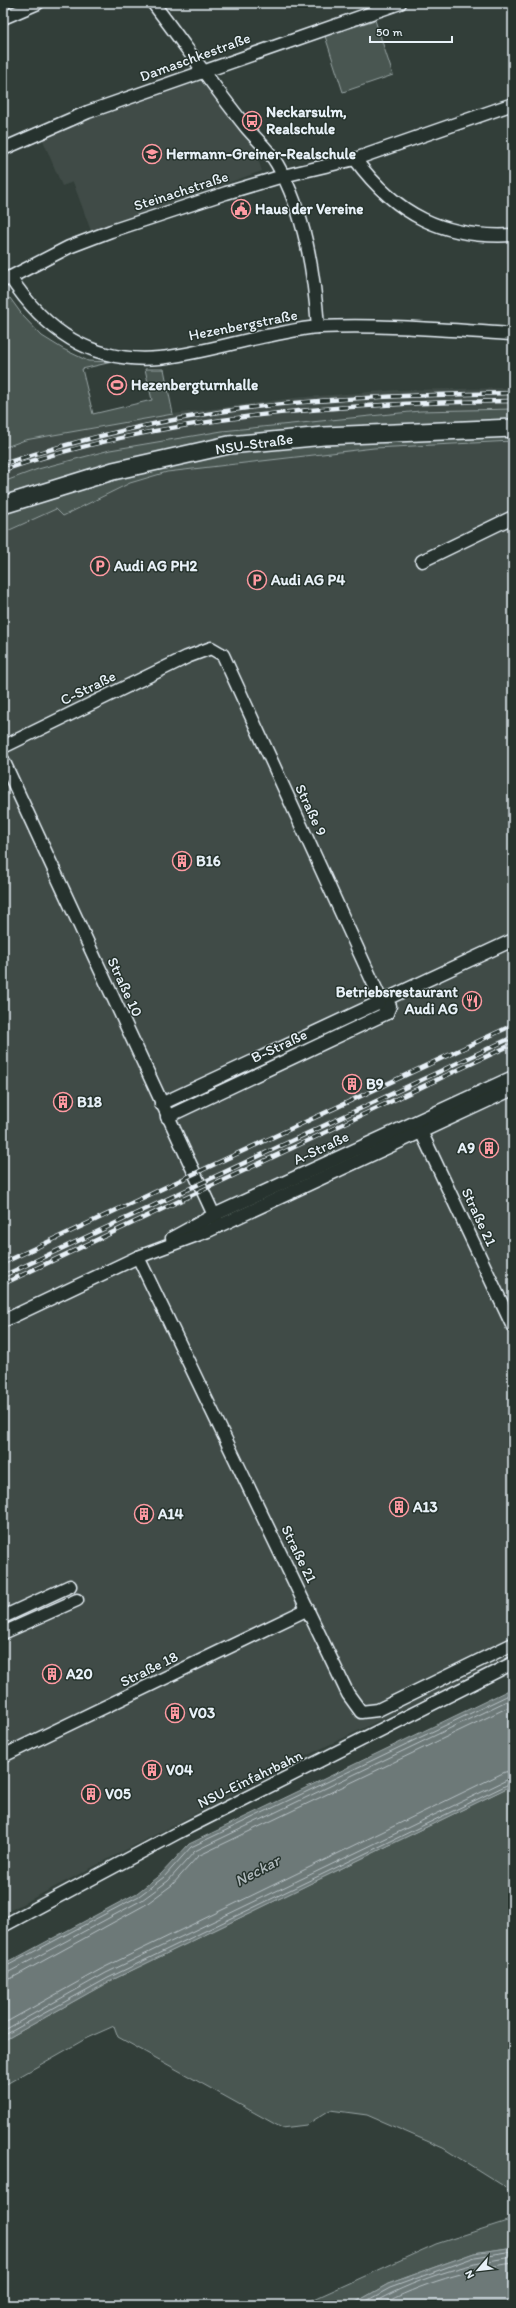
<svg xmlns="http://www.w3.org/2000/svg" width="516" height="2308" font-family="Itim,sans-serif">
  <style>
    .built { fill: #3f4b46 }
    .green { fill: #495651; stroke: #98a4a4 }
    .water { fill: #6d7978; stroke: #9ea9ab }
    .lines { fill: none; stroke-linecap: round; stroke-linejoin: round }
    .shore { stroke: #b7c1c5; stroke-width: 1 }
    .street-casing { stroke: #e8f1f8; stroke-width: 15 }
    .secondary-casing { stroke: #e8f1f8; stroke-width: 20 }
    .street { stroke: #26332d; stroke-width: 12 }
    .secondary { stroke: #26332d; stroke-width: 17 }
    .rail-casing { stroke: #e8f1f8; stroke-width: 4.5 }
    .rail { stroke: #26332d; stroke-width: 3; stroke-dasharray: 9; stroke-linecap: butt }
    .labels { text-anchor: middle; stroke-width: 3; stroke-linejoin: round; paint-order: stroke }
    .street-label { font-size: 15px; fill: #e8f1f8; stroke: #26332d }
    .poi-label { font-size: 15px; font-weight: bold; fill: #e8f1f8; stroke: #26332d; text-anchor: start }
    .water-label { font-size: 16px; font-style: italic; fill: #b1bbbe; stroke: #26332d }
  </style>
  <rect width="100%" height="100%" fill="#323e39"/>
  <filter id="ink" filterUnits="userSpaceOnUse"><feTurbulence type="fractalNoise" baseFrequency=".025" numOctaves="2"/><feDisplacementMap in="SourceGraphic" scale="8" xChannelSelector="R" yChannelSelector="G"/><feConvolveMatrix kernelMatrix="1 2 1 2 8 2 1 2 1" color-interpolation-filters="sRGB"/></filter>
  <g filter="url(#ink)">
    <g class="built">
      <polygon points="202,77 250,136 262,171 91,231 73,182 62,186 42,138 98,113"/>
      <polygon points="513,388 513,409 419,411 222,431 110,450 38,469 3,482 3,448 25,440 173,414 294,398 397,390"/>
      <polygon points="513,441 513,1656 308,1755 3,1914 3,533 56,509 63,516 130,483 167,472 374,448"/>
    </g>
    <g class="green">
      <polygon points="375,20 393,75 343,92 325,36"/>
      <path d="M10,298L23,316L42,336L63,349L88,361L112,362L82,369L93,414L152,400L145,369H164L173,414L25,440L3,448C3,431 7,412 3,398V302Z"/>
      <polygon points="513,409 513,441 374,448 167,472 130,483 63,516 56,509 3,533 3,482 38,469 110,450 222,431 420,411"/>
      <polygon points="513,1785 513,2196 502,2185 443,2148 367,2115 330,2110 306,2125 282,2128 118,2037 114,2026 87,2038 3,2086 3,2041 110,1981"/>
      <polygon points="513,2219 513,2247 474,2253 388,2284 351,2305 301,2305 436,2244"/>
    </g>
    <g class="water">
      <polygon points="513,1688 513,1785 110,1981 3,2041 3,1965 137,1893 161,1874 189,1844"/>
      <polygon points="513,2247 513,2302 503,2305 351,2305 388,2284 474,2253"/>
    </g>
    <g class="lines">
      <g class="shore">
        <polyline points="3,1968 139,1896 164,1877 191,1847 513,1693"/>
        <polyline points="3,1974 9,1972 142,1900 168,1881 195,1851 513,1698"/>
        <polyline points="3,1980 12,1978 145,1905 172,1885 198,1856 513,1705"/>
        <polyline points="3,2024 103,1968 505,1772 513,1771"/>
        <polyline points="3,2031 106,1973 513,1777"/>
        <polyline points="3,2036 108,1978 513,1782"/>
        <polyline points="359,2305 390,2288 475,2257 513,2251"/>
        <path d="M369,2305C413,2280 463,2264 513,2257"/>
        <path d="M381,2305C419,2284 471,2269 513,2263"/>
      </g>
      <defs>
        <g id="street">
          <path d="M153,3C184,44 214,87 246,127C256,139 269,150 277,164C305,213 314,272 318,327"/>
          <polyline points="3,18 38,3"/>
          <polyline points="3,149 88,112 400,3"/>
          <path d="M355,159C396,215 444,239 513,235"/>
          <path d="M10,277C45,331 92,364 159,358C192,355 232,343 266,336C283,333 302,328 319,327C382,324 450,330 513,334"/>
          <polyline points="3,281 69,247 111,231 226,193 283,176 355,159 513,104"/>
          <polyline points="422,561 513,517"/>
          <polyline points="3,747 187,657 211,648 223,655 387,1013"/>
          <polyline points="3,760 219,1226"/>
          <polyline points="161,1104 513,940"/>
          <polyline points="167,1117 387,1013 390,1006"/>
          <polyline points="418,1125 513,1327"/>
          <polyline points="172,1238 214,1215 513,1077"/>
          <polyline points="138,1257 348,1694 361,1712 378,1710 513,1644"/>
          <polyline points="3,1321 138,1257 208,1231 513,1089"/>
          <polyline points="3,1617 70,1586"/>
          <polyline points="3,1633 77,1600"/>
          <polyline points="3,1756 308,1609"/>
          <polyline points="3,1926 179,1832 513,1663"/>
        </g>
        <polyline id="secondary" points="3,505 113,471 229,445 324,436 513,428"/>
      </defs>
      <use href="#street" class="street-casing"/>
      <use href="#secondary" class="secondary-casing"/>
      <use href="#street" class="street"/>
      <use href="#secondary" class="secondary"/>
      <defs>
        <g id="rail">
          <path d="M3,464C83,438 164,419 247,408C335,397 424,395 513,393"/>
          <path d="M3,470C168,415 340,403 513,401"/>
          <polyline points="3,1263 513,1025"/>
          <polyline points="3,1276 513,1037"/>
          <polyline points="3,1284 513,1044"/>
        </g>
      </defs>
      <use href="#rail" class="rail-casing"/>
      <use href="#rail" class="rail"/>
    </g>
  </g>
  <defs>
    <symbol id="bus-ring" viewBox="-11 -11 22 22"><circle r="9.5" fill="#26332d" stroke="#ff9aa2" stroke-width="1.5"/><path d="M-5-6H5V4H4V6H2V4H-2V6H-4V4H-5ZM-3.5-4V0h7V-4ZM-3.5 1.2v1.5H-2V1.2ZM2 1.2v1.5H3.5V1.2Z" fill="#ff9aa2"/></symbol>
    <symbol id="school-ring" viewBox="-11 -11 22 22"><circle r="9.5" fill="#26332d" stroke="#ff9aa2" stroke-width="1.5"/><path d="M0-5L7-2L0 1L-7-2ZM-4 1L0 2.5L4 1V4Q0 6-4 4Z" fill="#ff9aa2"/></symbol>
    <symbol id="civic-ring" viewBox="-11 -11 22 22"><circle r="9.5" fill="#26332d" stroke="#ff9aa2" stroke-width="1.5"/><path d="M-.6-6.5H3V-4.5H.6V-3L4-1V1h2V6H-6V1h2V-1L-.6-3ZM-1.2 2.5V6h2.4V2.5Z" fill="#ff9aa2"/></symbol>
    <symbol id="stadium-ring" viewBox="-11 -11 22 22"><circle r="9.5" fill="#26332d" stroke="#ff9aa2" stroke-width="1.5"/><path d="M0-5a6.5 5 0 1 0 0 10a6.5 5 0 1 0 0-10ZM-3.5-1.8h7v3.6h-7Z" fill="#ff9aa2"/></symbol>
    <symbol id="parking-ring" viewBox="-11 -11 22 22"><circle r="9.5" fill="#26332d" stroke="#ff9aa2" stroke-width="1.5"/><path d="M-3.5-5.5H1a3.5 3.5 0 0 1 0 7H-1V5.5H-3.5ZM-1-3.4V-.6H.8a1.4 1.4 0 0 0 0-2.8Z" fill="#ff9aa2"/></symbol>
    <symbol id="building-ring" viewBox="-11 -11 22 22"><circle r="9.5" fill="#26332d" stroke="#ff9aa2" stroke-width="1.5"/><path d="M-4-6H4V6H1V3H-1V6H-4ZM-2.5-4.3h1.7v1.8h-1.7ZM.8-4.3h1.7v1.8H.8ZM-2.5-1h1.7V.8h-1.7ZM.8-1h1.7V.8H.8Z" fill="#ff9aa2"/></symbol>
    <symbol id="restaurant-ring" viewBox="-11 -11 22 22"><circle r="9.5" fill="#26332d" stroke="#ff9aa2" stroke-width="1.5"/><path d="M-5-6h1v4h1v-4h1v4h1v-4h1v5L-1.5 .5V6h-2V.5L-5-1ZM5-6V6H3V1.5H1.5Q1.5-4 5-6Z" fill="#ff9aa2"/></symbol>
  </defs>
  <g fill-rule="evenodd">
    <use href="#bus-ring" x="241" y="110" width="22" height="22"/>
    <use href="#school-ring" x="141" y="143" width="22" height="22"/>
    <use href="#civic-ring" x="230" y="198" width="22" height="22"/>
    <use href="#stadium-ring" x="106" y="374" width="22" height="22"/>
    <use href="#parking-ring" x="89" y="555" width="22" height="22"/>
    <use href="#parking-ring" x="246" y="569" width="22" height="22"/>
    <use href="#building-ring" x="171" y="850" width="22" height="22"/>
    <use href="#restaurant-ring" x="461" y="990" width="22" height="22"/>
    <use href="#building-ring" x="341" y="1073" width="22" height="22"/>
    <use href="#building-ring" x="52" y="1091" width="22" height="22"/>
    <use href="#building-ring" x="478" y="1137" width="22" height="22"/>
    <use href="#building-ring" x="388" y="1496" width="22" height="22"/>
    <use href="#building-ring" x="133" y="1503" width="22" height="22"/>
    <use href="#building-ring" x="41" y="1663" width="22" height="22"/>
    <use href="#building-ring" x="164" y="1702" width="22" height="22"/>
    <use href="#building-ring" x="141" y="1759" width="22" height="22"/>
    <use href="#building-ring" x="80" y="1783" width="22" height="22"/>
  </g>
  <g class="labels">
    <g class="street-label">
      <text transform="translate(195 57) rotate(-20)" y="5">Damaschkestraße</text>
      <text transform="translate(181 191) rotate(-18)" y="5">Steinachstraße</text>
      <text transform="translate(243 325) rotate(-11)" y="5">Hezenbergstraße</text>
      <text transform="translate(254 444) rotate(-8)" y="5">NSU-Straße</text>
      <text transform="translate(88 688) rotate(-26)" y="5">C-Straße</text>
      <text transform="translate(311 810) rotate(65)" y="5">Straße 9</text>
      <text transform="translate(125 987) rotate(65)" y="5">Straße 10</text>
      <text transform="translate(279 1046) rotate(-25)" y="5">B-Straße</text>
      <text transform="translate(321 1148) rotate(-25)" y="5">A-Straße</text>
      <text transform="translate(479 1217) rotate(65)" y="5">Straße 21</text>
      <text transform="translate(299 1554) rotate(64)" y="5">Straße 21</text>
      <text transform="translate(149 1669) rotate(-26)" y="5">Straße 18</text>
      <text transform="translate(250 1779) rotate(-26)" y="5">NSU-Einfahrbahn</text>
    </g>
    <g class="poi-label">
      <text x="266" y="117">Neckarsulm,<tspan x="266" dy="17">Realschule</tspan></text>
      <text x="166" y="159">Hermann-Greiner-Realschule</text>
      <text x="255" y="214">Haus der Vereine</text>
      <text x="131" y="390">Hezenbergturnhalle</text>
      <text x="114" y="571">Audi AG PH2</text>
      <text x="271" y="585">Audi AG P4</text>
      <text x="196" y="866">B16</text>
      <text x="458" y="997" text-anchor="end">Betriebsrestaurant<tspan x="458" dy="17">Audi AG</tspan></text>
      <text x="366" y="1089">B9</text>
      <text x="77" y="1107">B18</text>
      <text x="475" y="1153" text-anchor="end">A9</text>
      <text x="413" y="1512">A13</text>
      <text x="158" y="1519">A14</text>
      <text x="66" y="1679">A20</text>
      <text x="189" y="1718">V03</text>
      <text x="166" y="1775">V04</text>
      <text x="105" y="1799">V05</text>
    </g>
    <g class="water-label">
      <text transform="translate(257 1870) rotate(-28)" y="6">Neckar</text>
    </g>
  </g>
  <rect width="516" height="2308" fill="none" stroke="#26332d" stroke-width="16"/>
  <rect x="8" y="8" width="500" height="2292" fill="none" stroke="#e8f1f8" stroke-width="1.5" filter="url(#ink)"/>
  <g transform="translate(478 2270) rotate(242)" stroke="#26332d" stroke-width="3" paint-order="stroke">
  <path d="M0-3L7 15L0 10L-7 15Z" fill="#e8f1f8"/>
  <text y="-6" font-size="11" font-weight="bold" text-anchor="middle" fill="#e8f1f8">N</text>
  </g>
  <path d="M370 36v6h82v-6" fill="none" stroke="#e8f1f8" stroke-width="2"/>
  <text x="376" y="36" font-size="12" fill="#e8f1f8" stroke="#26332d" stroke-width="3" paint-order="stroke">50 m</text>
</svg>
